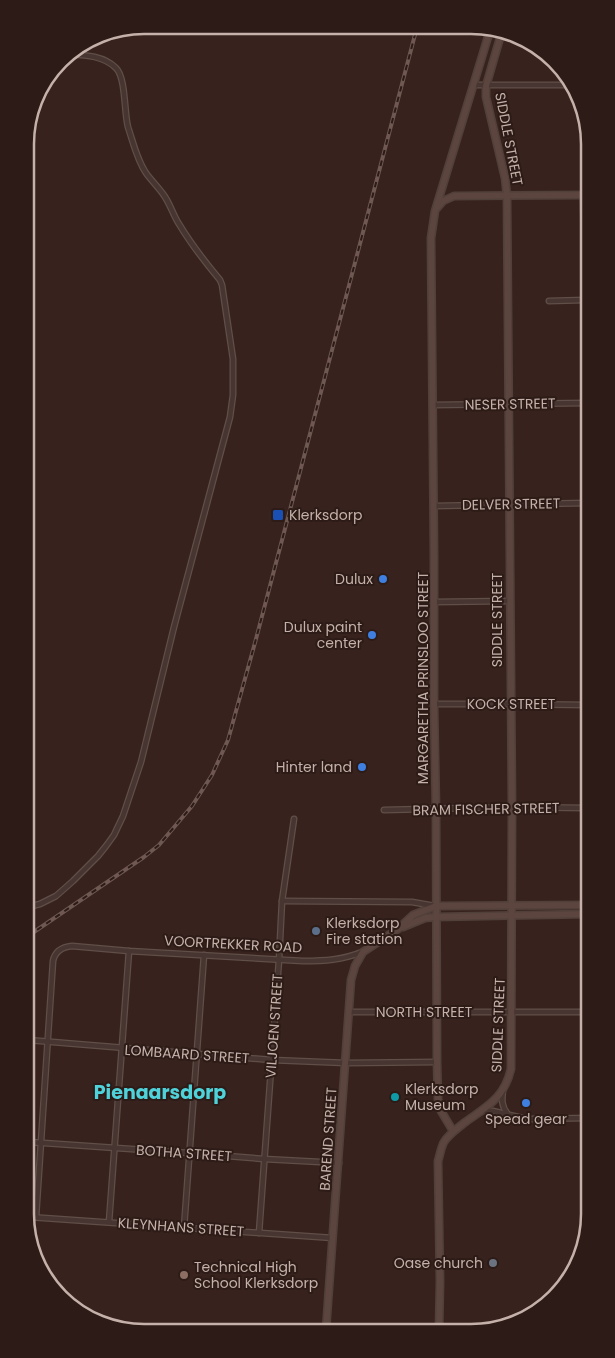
<svg xmlns="http://www.w3.org/2000/svg" width="615" height="1358" font-family="Poppins,sans-serif">
  <style>
    .lines { fill: none; stroke-linecap: round; stroke-linejoin: round }
    .street-casing { stroke: #604e48; stroke-width: 7 }
    .secondary-casing { stroke: #513f3a; stroke-width: 9 }
    .street { stroke: #473531; stroke-width: 4.5 }
    .secondary { stroke: #5b453e; stroke-width: 6 }
    .rail-casing { stroke: #6f5852; stroke-width: 4 }
    .rail { stroke: #2c1b17; stroke-width: 2; stroke-dasharray: 5.5; stroke-linecap: butt }
    .transit-dot { fill: #1a4fb4; stroke: #2c1b17; stroke-width: 2 }
    .shop-dot { fill: #3f7fe0; stroke: #2c1b17; stroke-width: 2 }
    .service-dot { fill: #5c6f8a; stroke: #2c1b17; stroke-width: 2 }
    .culture-dot { fill: #0f9aa8; stroke: #2c1b17; stroke-width: 2 }
    .worship-dot { fill: #6b7280; stroke: #2c1b17; stroke-width: 2 }
    .education-dot { fill: #8d6e63; stroke: #2c1b17; stroke-width: 2 }
    .labels { text-anchor: middle; stroke-width: 4; stroke-linejoin: round; paint-order: stroke }
    .street-label { font-size: 14px; fill: #c5b1aa; stroke: #2c1b17 }
    .poi-label { font-size: 14px; fill: #c5b1aa; stroke: #2c1b17; text-anchor: start }
    .district-label { font-size: 19px; font-weight: bold; fill: #4fd3db; stroke: #2c1b17 }
    .rim { fill: none; stroke: #c5b1aa; stroke-width: 2.5 }
  </style>
  <rect width="100%" height="100%" fill="#37221d"/>
  <g class="lines">
    <defs>
      <g id="street">
        <polyline points="474,85 569,85"/>
        <polyline points="583,195 585,300 584,503 587,1012 589,1107"/>
        <polyline points="549,301 585,300"/>
        <polyline points="433,405 587,403"/>
        <polyline points="434,506 587,503"/>
        <polyline points="434,602 509,601"/>
        <polyline points="434,704 510,704 587,705"/>
        <polyline points="384,810 512,807 587,808"/>
        <polyline points="282,901 412,902 435,906"/>
        <path d="M28,907L40,904L56,896L73,881L98,856L106,846L114,835L123,816L141,762L174,627L230,417L233,395V359L222,285L220,280C205,262 191,244 179,224C173,215 170,203 163,194C158,187 151,180 146,173C137,160 133,142 128,127C124,112 126,78 116,68C103,55 83,55 66,54"/>
        <polyline points="349,1012 588,1012"/>
        <polyline points="28,1040 272,1060 346,1063 437,1062"/>
        <path d="M503,1090C502,1099 501,1105 507,1113"/>
        <polyline points="483,1111 493,1111 527,1119 589,1118"/>
        <polyline points="29,1142 189,1153 264,1159 339,1163"/>
        <polyline points="29,1217 333,1238"/>
        <path d="M36,1217L53,961C55,951 62,947 72,946L129,951L303,961C325,961 342,960 362,952"/>
        <polyline points="109,1222 129,951"/>
        <polyline points="184,1228 204,955"/>
        <polyline points="259,1233 279,960 282,901 294,819"/>
      </g>
      <g id="secondary">
        <polyline points="437,208 443,201 454,196 586,195"/>
        <polyline points="403,927 425,918 436,917 589,914"/>
        <polyline points="453,1131 441,1111 438,1099 437,1062 436,809 434,704 434,555 431,238 435,211 491,27"/>
        <path d="M439,1329L440,1282L438,1161C440,1155 441,1147 444,1142C449,1134 457,1129 464,1123C486,1107 504,1099 511,1069L512,807L507,196L505,178L486,97V86L502,31"/>
        <polyline points="326,1330 351,980 355,966 363,952 398,929 413,915 436,906 589,905"/>
      </g>
    </defs>
    <use href="#street" class="street-casing"/>
    <use href="#secondary" class="secondary-casing"/>
    <use href="#street" class="street"/>
    <use href="#secondary" class="secondary"/>
    <defs>
      <polyline id="rail" points="28,936 144,857 159,845 192,806 212,775 228,740 256,639 417,27"/>
    </defs>
    <use href="#rail" class="rail-casing"/>
    <use href="#rail" class="rail"/>
  </g>
  <rect class="transit-dot" x="272" y="509" width="12" height="12" rx="2.5"/>
  <g class="shop-dot">
    <circle cx="383" cy="579" r="5"/>
    <circle cx="372" cy="635" r="5"/>
    <circle cx="362" cy="767" r="5"/>
    <circle cx="526" cy="1103" r="5"/>
  </g>
  <circle class="service-dot" cx="316" cy="931" r="5"/>
  <circle class="culture-dot" cx="395" cy="1097" r="5"/>
  <circle class="worship-dot" cx="493" cy="1263" r="5"/>
  <circle class="education-dot" cx="184" cy="1275" r="5"/>
  <g class="labels">
    <g class="street-label">
      <text transform="translate(509 139) rotate(79)" y="5">SIDDLE STREET</text>
      <text transform="translate(510 404) rotate(-1)" y="5">NESER STREET</text>
      <text transform="translate(511 504) rotate(-1)" y="5">DELVER STREET</text>
      <text transform="translate(497 620) rotate(-90)" y="5">SIDDLE STREET</text>
      <text transform="translate(423 678) rotate(-90)" y="5">MARGARETHA PRINSLOO STREET</text>
      <text x="511" y="709">KOCK STREET</text>
      <text transform="translate(486 809) rotate(-1)" y="5">BRAM FISCHER STREET</text>
      <text transform="translate(233 944) rotate(3)" y="5">VOORTREKKER ROAD</text>
      <text x="424" y="1017">NORTH STREET</text>
      <text transform="translate(498 1025) rotate(-88)" y="5">SIDDLE STREET</text>
      <text transform="translate(274 1026) rotate(-86)" y="5">VILJOEN STREET</text>
      <text transform="translate(187 1054) rotate(4)" y="5">LOMBAARD STREET</text>
      <text transform="translate(328 1139) rotate(-86)" y="5">BAREND STREET</text>
      <text transform="translate(184 1153) rotate(4)" y="5">BOTHA STREET</text>
      <text transform="translate(181 1227) rotate(4)" y="5">KLEYNHANS STREET</text>
    </g>
    <g class="poi-label">
      <text x="289" y="520">Klerksdorp</text>
      <text x="373" y="584" text-anchor="end">Dulux</text>
      <text x="362" y="632" text-anchor="end">Dulux paint<tspan x="362" dy="16">center</tspan></text>
      <text x="352" y="772" text-anchor="end">Hinter land</text>
      <text x="326" y="928">Klerksdorp<tspan x="326" dy="16">Fire station</tspan></text>
      <text x="405" y="1094">Klerksdorp<tspan x="405" dy="16">Museum</tspan></text>
      <text x="526" y="1124" text-anchor="middle">Spead gear</text>
      <text x="483" y="1268" text-anchor="end">Oase church</text>
      <text x="194" y="1272">Technical High<tspan x="194" dy="16">School Klerksdorp</tspan></text>
    </g>
    <g class="district-label">
      <text x="160" y="1099">Pienaarsdorp</text>
    </g>
  </g>
  <path d="M0 0H615V1358H0ZM144 34H471A110 110 0 0 1 581 144V1214A110 110 0 0 1 471 1324H144A110 110 0 0 1 34 1214V144A110 110 0 0 1 144 34Z" fill="#2c1b17" fill-rule="evenodd"/>
  <path class="rim" d="M144 34H471A110 110 0 0 1 581 144V1214A110 110 0 0 1 471 1324H144A110 110 0 0 1 34 1214V144A110 110 0 0 1 144 34Z"/>
</svg>
